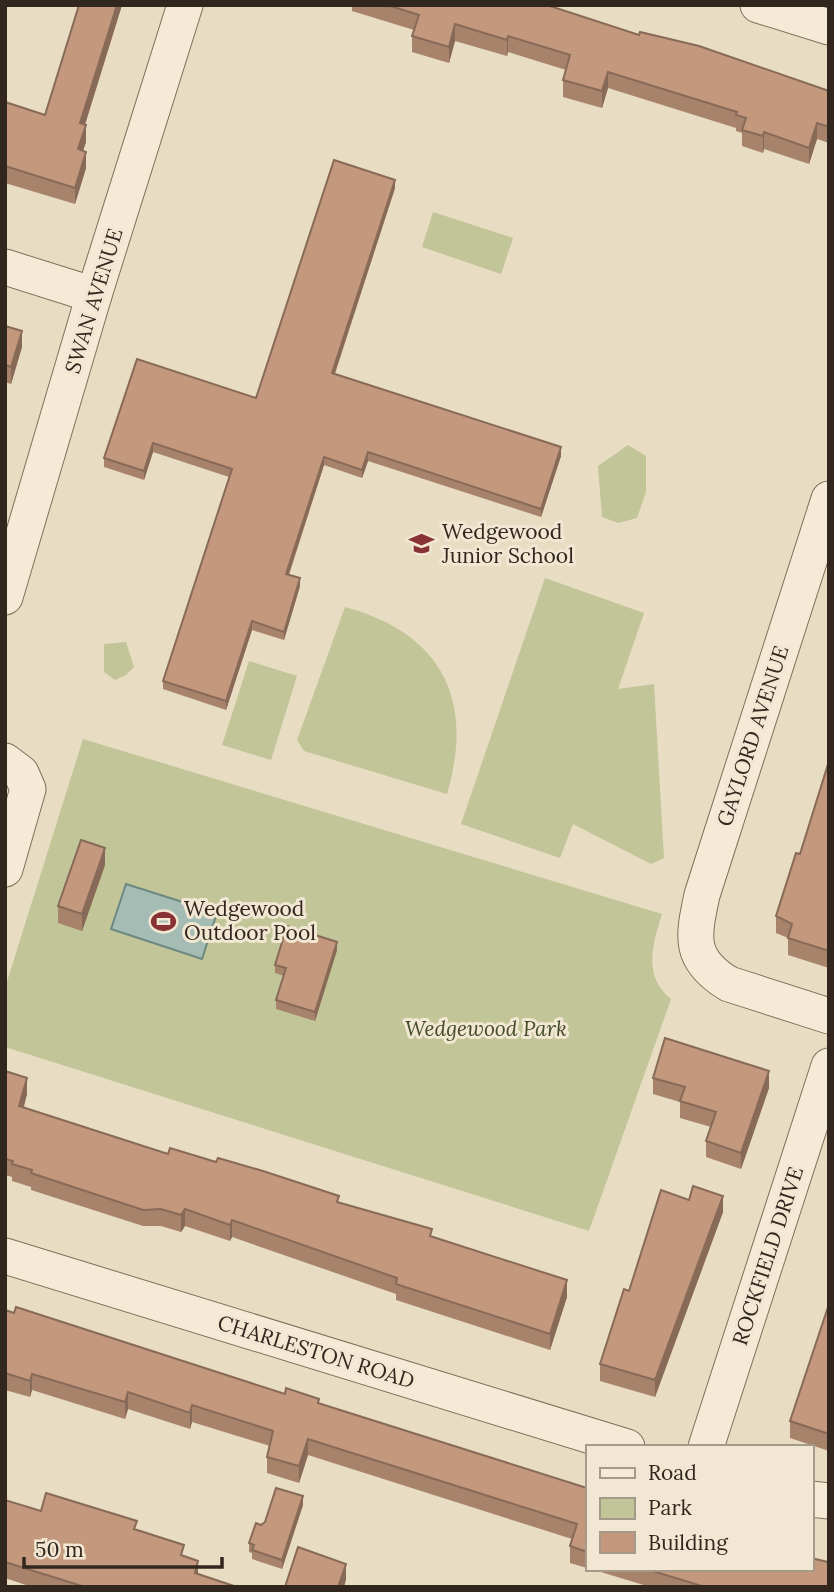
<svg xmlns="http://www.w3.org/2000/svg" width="834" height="1592" font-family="Lora,serif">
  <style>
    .green { fill: #c1c598 }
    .water { fill: #a5bcb4; stroke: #6d8981; stroke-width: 2 }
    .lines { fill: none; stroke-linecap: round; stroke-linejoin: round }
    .minor-casing { stroke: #816f5c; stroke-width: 37 }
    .minor { stroke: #f4ead5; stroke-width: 35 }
    .wall { fill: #a8836c }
    .shaded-wall { fill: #886a58 }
    .building { fill: #c3987d; stroke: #886a58; stroke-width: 2 }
    .labels { text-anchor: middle; stroke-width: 6; stroke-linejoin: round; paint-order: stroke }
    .street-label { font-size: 21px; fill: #32271e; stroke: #f1e7d2 }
    .poi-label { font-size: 21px; fill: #32271e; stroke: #f1e7d2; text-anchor: start }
    .park-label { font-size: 21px; font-style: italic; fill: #444c27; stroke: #f1e7d2 }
  </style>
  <rect width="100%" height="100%" fill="#e8dcc3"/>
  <g class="green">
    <polygon points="433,212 513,238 501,274 422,247"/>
    <polygon points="628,445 646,456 646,492 637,518 618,523 602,517 598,466"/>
    <polygon points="545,578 644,613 618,689 654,684 664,858 651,864 573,824 560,858 461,824"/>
    <path d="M345,607C441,633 475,699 447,794L304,751L297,740Z"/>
    <polygon points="126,642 134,667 126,675 115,680 104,672 104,644"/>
    <polygon points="249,661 297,676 271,760 222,745"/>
    <path d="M83,739L662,914C653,943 642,976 671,999L589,1231L5,1047V988Z"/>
  </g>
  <polygon class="water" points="126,884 217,913 202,959 111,929"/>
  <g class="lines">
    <defs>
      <g id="minor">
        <polyline points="758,5 829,27"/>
        <polyline points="5,267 94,295"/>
        <path d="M829,499L702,895C693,937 688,959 729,984L829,1016"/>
        <polyline points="5,597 94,295 185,5"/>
        <polyline points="5,761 21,773 28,789 5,869"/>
        <polyline points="5,1256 627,1447"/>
        <polyline points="706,1447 829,1066"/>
        <polyline points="811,1499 829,1501"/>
      </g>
    </defs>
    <use href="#minor" class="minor-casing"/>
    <use href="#minor" class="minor"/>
  </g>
  <g class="wall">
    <polygon points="79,5 122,5 85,125 86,142 83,151 86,168 75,204 5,183 5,102 45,115"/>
    <polygon points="352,5 547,5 639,35 829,91 829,143 817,139 809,164 764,149 763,153 742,146 742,133 736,131 736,128 608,88 602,108 563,97 563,80 566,70 508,52 507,56 455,41 449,63 412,52 412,36 414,30 352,11"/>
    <polygon points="395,188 335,374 561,456 541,517 368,461 362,478 324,465 289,575 300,586 284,640 252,630 226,710 163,689 163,681 229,477 153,452 144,480 104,467 104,458 256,398"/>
    <polygon points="5,326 22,347 11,384 5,382"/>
    <polygon points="829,761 829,968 788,955 788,938 776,933 776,916 800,854"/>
    <polygon points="105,865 82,931 58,923 58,906"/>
    <polygon points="337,950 315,1021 276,1009 276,1000 284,976 275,973 275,965"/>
    <polygon points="5,1071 27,1094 24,1107 168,1154 339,1202 432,1237 567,1297 550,1350 396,1300 396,1294 232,1237 230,1241 185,1226 181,1232 161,1226 143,1226 31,1190 31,1187 12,1181 12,1177 5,1175"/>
    <polygon points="653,1078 769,1088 741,1169 706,1157 706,1141 711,1127 680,1118 680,1102 653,1094"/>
    <polygon points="723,1212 655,1397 600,1381 600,1364 629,1291"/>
    <polygon points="829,1304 829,1451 790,1438 790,1421"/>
    <polygon points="5,1310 319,1404 587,1488 587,1568 570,1563 570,1546 572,1539 308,1455 299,1483 267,1473 267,1457 270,1446 192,1422 190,1429 128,1409 125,1419 32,1390 30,1397 5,1390"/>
    <polygon points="5,1500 41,1511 137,1530 184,1556 198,1574 237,1587 32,1587 5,1578"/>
    <polygon points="303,1505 282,1569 252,1559 252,1553 249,1552 249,1543 261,1525"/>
    <polygon points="591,1569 811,1569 829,1587 650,1587"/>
  </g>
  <g class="shaded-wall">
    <polygon points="117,5 122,5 80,140 80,123"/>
    <polygon points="455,24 455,41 449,63 449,47"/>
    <polygon points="508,36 508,52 507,56 507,40"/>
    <polygon points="608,72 608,88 602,108 602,91"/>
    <polygon points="817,123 817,139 809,164 809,148"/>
    <polygon points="86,125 86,142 78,166 78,149"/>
    <polygon points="764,132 764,149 763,153 763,136"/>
    <polygon points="86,152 86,168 75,204 75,188"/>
    <polygon points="395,180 395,188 332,381 332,373"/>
    <polygon points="22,331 22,347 11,384 11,367"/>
    <polygon points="153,443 153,452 144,480 144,471"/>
    <polygon points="561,447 561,456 541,517 541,509"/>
    <polygon points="368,452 368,461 362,478 362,470"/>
    <polygon points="324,457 324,465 286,582 286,574"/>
    <polygon points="300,578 300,586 284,640 284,632"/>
    <polygon points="252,621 252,630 226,710 226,701"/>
    <polygon points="105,848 105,865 82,931 82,914"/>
    <polygon points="337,942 337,950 315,1021 315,1012"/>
    <polygon points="769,1071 769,1088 741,1169 741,1153"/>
    <polygon points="27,1078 27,1094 19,1123 19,1106"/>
    <polygon points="723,1196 723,1212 655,1397 655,1380"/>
    <polygon points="185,1209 185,1226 181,1232 181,1215"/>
    <polygon points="232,1220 232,1237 230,1241 230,1225"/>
    <polygon points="567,1280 567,1297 550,1350 550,1334"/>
    <polygon points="32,1374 32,1390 30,1397 30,1381"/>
    <polygon points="128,1392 128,1409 125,1419 125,1402"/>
    <polygon points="192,1405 192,1422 190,1429 190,1413"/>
    <polygon points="308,1439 308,1455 299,1483 299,1466"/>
    <polygon points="303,1496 303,1505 282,1569 282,1560"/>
    <polygon points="198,1561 198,1577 195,1573"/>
    <polygon points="346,1564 346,1580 344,1587 338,1587"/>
  </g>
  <g class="building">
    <polygon points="79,5 117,5 80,123 86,125 78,149 86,152 75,188 5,166 5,102 45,115"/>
    <polygon points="387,5 547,5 639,35 640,32 699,46 829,91 829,127 817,123 809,148 764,132 763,136 742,130 746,118 736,115 737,112 608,72 602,91 563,80 570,55 508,36 507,40 455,24 449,47 412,36 419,15"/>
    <polygon points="334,160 395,180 332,373 561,447 541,509 368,452 362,470 324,457 286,574 300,578 284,632 252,621 226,701 163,681 232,469 153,443 144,471 104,458 137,359 256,398"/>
    <polygon points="5,326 22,331 11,367 5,365"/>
    <polygon points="829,761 829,951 788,938 792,924 776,916 796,853 800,854"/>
    <polygon points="81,840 105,848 82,914 58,906"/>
    <polygon points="287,926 337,942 315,1012 276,1000 286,968 275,965"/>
    <polygon points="665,1038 769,1071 741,1153 706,1141 716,1112 680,1101 685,1087 653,1078"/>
    <polygon points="5,1071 27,1078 19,1106 168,1154 170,1148 216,1162 218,1158 263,1171 339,1196 337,1202 432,1229 430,1236 567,1280 550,1334 396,1284 397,1278 232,1220 230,1225 185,1209 181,1215 161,1209 143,1210 31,1173 32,1170 12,1164 13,1161 5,1159"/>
    <polygon points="693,1186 723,1196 655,1380 600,1364 624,1289 629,1291 661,1190 689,1200"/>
    <polygon points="829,1304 829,1434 790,1421"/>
    <polygon points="16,1307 285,1394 286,1388 319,1399 318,1403 587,1488 587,1552 570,1546 577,1524 308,1439 299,1466 267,1457 273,1431 192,1405 190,1413 128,1392 125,1402 32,1374 30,1381 5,1373 5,1310 14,1313"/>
    <polygon points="276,1488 303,1496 282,1560 252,1550 254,1545 249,1543 256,1523 261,1525 265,1522"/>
    <polygon points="46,1493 137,1521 134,1529 184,1545 181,1555 198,1561 195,1573 237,1587 85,1587 5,1562 5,1500 41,1511"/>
    <polygon points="298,1547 346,1564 338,1587 285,1587"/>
    <polygon points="811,1558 828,1562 829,1559 829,1587 705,1587 646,1569 811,1569"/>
  </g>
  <defs>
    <symbol id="school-bare" viewBox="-9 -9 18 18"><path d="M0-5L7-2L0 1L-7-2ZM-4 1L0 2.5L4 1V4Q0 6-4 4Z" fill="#893235" stroke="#f1e7d2" stroke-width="2.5" paint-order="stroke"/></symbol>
    <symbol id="stadium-bare" viewBox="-9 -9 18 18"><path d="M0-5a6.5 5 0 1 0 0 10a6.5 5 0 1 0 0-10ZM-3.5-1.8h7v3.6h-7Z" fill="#893235" stroke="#f1e7d2" stroke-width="2.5" paint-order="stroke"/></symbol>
  </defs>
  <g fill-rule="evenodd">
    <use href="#school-bare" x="404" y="526" width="35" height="35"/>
    <use href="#stadium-bare" x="146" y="904" width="35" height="35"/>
  </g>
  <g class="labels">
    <g class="street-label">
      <text transform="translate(94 301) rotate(-73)" y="7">SWAN AVENUE</text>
      <text transform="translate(753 736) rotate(-72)" y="7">GAYLORD AVENUE</text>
      <text transform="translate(768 1256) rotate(-72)" y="7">ROCKFIELD DRIVE</text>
      <text transform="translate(316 1352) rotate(17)" y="7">CHARLESTON ROAD</text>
    </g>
    <g class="poi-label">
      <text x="442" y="539">Wedgewood<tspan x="442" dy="24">Junior School</tspan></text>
      <text x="184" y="916">Wedgewood<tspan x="184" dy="24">Outdoor Pool</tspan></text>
    </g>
    <g class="park-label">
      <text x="486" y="1036">Wedgewood Park</text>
    </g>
  </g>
  <rect width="834" height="1592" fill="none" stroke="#32271e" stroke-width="14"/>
  <rect x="586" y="1445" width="228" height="126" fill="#f1e7d2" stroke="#a59a8a" stroke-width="2"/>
  <rect x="600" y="1468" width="35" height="10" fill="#f4ead5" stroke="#a59a8a" stroke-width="2"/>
  <text x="648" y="1480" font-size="21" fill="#32271e">Road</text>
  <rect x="600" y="1498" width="35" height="21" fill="#c1c598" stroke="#a59a8a" stroke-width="2"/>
  <text x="648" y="1515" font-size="21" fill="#32271e">Park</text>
  <rect x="600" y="1532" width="35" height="21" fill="#c3987d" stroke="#a59a8a" stroke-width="2"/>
  <text x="648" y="1550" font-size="21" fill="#32271e">Building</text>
  <path d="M24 1557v10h198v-10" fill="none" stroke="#32271e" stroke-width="3.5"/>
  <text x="35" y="1557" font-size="21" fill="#32271e" stroke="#f1e7d2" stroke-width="5" paint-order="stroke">50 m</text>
</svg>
